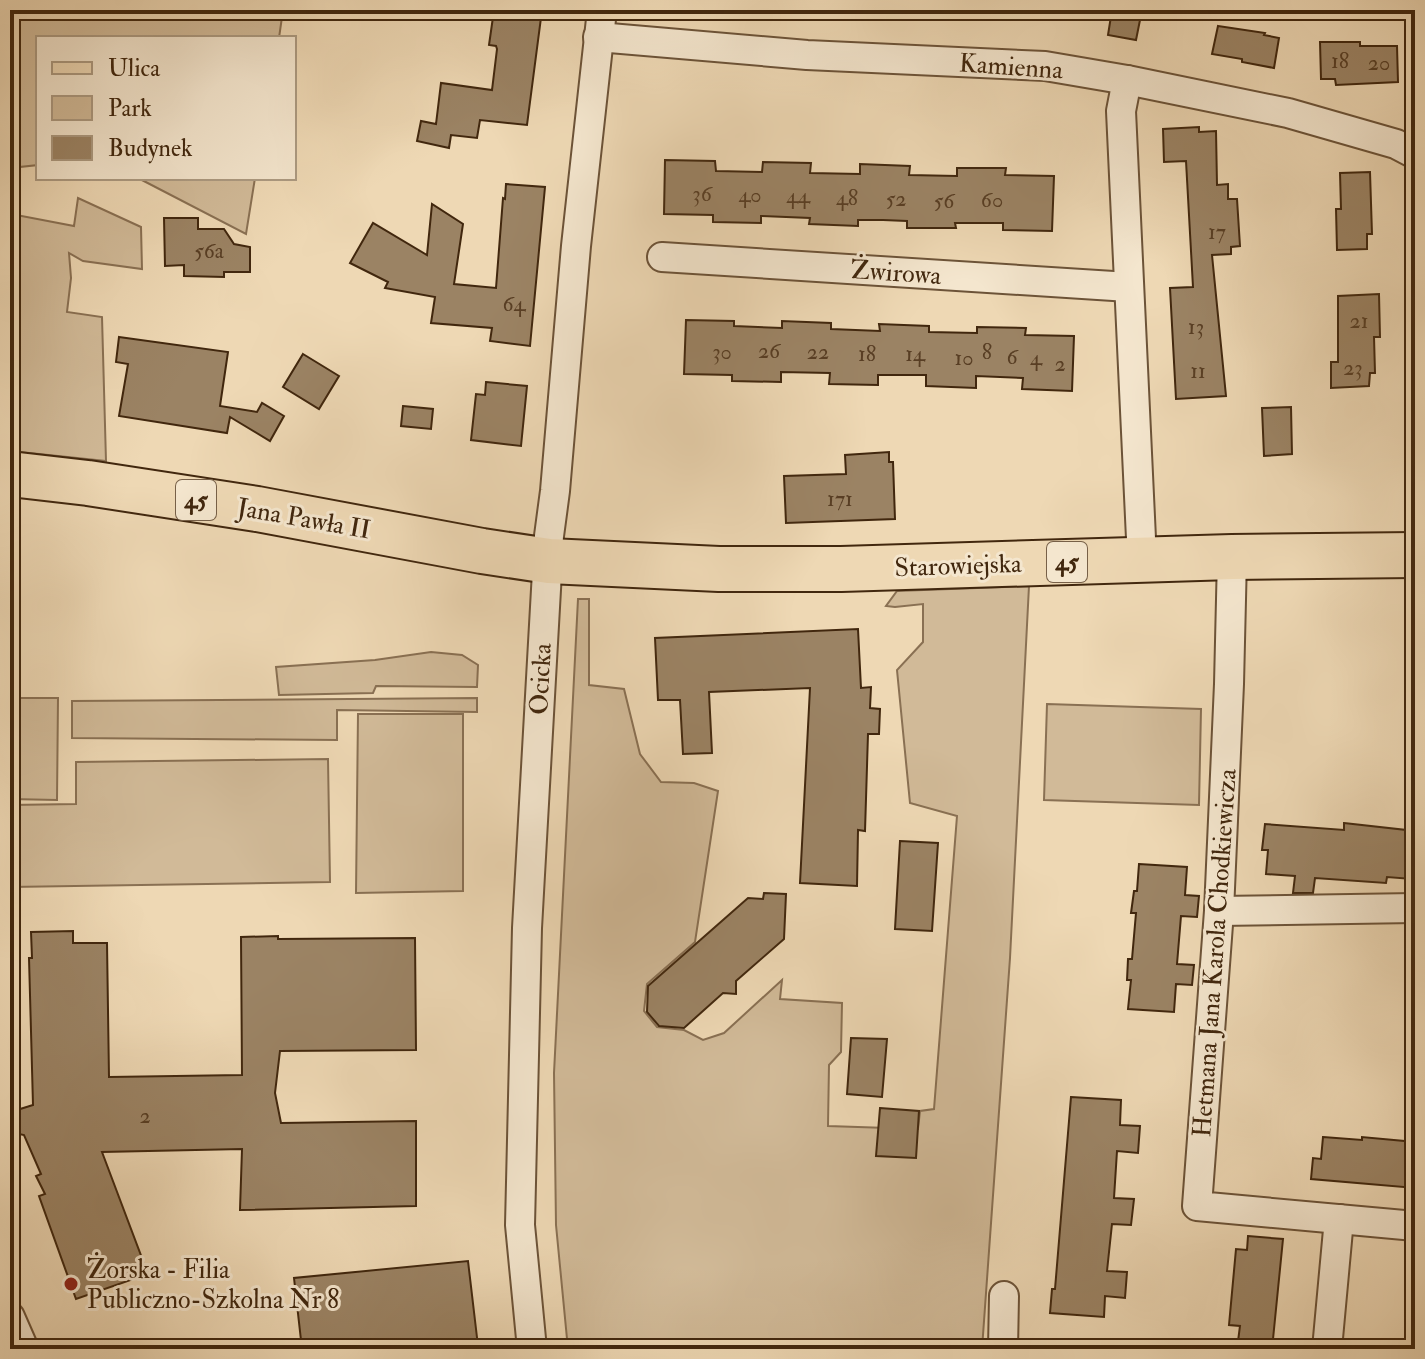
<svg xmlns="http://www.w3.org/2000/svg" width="1425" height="1359" font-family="'IM FELL Double Pica',serif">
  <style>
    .green { fill: #d1ba98; stroke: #897053; stroke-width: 2 }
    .building { fill: #9b8364; stroke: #41270e; stroke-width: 2 }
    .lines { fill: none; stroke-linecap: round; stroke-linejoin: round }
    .street-casing { stroke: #6c5338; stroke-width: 32 }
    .primary-casing { stroke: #41270e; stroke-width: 48 }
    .street { stroke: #f4e6ce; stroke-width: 28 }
    .primary { stroke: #eed8b4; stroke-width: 44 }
    .poi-dot { fill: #8f2418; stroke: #f4e6ce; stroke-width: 3 }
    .labels { text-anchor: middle; stroke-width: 6; stroke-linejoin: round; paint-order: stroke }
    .number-label { font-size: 22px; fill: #583e24 }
    .shield { fill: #f4e6ce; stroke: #776048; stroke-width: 2 }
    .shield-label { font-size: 24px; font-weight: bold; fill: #41270e }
    .street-label { font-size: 26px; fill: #41270e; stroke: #f4e6ce }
    .poi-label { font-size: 26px; fill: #41270e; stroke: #f4e6ce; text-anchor: start }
  </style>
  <rect width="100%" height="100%" fill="#eed8b4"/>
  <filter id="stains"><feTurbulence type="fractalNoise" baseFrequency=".0025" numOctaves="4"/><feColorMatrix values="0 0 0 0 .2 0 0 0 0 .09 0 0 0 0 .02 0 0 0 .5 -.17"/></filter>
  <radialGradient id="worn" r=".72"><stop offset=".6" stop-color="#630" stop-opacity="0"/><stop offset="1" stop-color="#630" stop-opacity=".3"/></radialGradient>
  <g class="green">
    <polygon points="10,10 283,10 279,38 38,38 38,165 20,167 11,214 74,226 78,198 141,227 142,269 83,261 69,253 71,278 67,312 102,317 106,461 10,451"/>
    <polygon points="138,178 255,178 246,234"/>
    <polygon points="1029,586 1010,958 982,1349 568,1349 556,1225 554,1073 578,599 589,599 589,685 624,689 640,754 661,782 694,783 718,791 695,942 647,984 644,1011 657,1027 684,1030 703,1040 724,1033 782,980 780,999 842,1003 841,1052 829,1065 828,1126 918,1129 920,1111 934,1109 957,816 910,803 897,670 923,642 923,604 895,607 886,606 897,591"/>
    <polygon points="431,652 462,655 478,665 477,687 376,686 373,693 279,695 276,667 375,660"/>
    <polygon points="10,698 58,698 57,800 10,799"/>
    <polygon points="477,698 477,712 337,710 337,740 72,738 72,701"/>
    <polygon points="1047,704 1201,709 1199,805 1044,800"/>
    <polygon points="358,714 463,714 463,891 356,893"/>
    <polygon points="328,759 330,882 10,887 10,805 76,804 76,762"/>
  </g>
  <g class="building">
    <polygon points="494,10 542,10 527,125 480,120 477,138 451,135 449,148 417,141 421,121 436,124 441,83 492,90 497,49 496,46 489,45"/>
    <polygon points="1112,10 1142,10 1136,40 1108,35"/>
    <polygon points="1218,26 1265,33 1264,35 1279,38 1274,68 1242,62 1242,59 1212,54"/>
    <polygon points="1320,42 1360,42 1360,46 1397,46 1398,82 1336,85 1335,79 1321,79"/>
    <polygon points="1199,127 1199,132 1216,131 1217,185 1228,184 1228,199 1237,199 1240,246 1231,247 1231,254 1212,255 1226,396 1176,399 1170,288 1193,287 1186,161 1164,162 1163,129"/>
    <polygon points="665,160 715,161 716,171 762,172 763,162 811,163 810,173 860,174 860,164 910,166 909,175 957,176 957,168 1006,168 1005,175 1054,176 1052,231 1003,230 1003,223 955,223 956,228 907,228 907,221 883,220 858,220 858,226 809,224 810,218 761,216 761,223 713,222 713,215 664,214"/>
    <polygon points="1370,172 1372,234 1367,234 1367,249 1337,250 1336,209 1341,209 1340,173"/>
    <polygon points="506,184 545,187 530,346 490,341 492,328 431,323 435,297 385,288 388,282 350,263 373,223 427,255 432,204 463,224 454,284 496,288 503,198 505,199"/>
    <polygon points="164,218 198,218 198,229 224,229 234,244 250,247 250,272 224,272 224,277 184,276 184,265 165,266"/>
    <polygon points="1379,294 1380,337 1374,337 1375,373 1370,373 1369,386 1331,388 1331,362 1338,362 1338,296"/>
    <polygon points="686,320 734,321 734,326 782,328 782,321 831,323 831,329 880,331 879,324 929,326 929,332 977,333 977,327 1026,328 1025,335 1074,336 1072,391 1022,389 1023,378 976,376 976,388 926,386 926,375 878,375 878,385 829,384 830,373 781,372 781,382 732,381 732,375 684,374"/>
    <polygon points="119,337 228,352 220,406 257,412 262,403 284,416 270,441 230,417 227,433 119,416 128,364 116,362"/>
    <polygon points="303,354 339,376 319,409 283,387"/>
    <polygon points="486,382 527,386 521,446 471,440 476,394 485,395"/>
    <polygon points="403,406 433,409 431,429 401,426"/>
    <polygon points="1291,407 1292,454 1264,456 1262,408"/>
    <polygon points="889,452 889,462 893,462 895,519 786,523 784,476 846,474 845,455"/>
    <polygon points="858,629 861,688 871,687 870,708 880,709 879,734 868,734 865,831 858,830 857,886 800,883 810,688 709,692 712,753 683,754 680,700 658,700 655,638"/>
    <polygon points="1344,823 1415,831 1415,873 1412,872 1412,879 1387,877 1386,883 1315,878 1313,893 1293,893 1295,876 1266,874 1268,850 1262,850 1265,824 1344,830"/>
    <polygon points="900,841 938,843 932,931 895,929"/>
    <polygon points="1139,864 1187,867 1185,895 1199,896 1197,917 1181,916 1177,964 1194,965 1192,985 1176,984 1174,1012 1128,1009 1131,980 1127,980 1128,959 1132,959 1136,913 1131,913 1134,891 1137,891"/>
    <polygon points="764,893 786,894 784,939 736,981 736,994 723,993 684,1028 659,1026 647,1012 648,986 748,898 763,899"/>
    <polygon points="73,931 73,943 107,943 109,1077 242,1075 241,937 278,936 278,939 415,938 416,1050 280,1051 275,1093 281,1123 416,1121 416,1206 240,1210 242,1149 102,1152 148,1274 76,1299 39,1196 45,1194 36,1176 41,1174 24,1135 10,1132 10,1115 17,1110 33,1105 29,958 32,958 31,932"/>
    <polygon points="851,1038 887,1039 882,1097 847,1094"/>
    <polygon points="1071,1097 1121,1100 1120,1125 1140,1126 1138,1153 1117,1151 1114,1198 1134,1199 1131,1225 1112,1224 1107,1271 1127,1272 1125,1298 1105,1296 1104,1317 1050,1313 1052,1289 1055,1289"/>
    <polygon points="880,1108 919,1111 916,1158 876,1156"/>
    <polygon points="1323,1137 1362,1140 1362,1137 1415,1142 1415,1188 1311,1179 1313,1158 1321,1159"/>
    <polygon points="1248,1236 1283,1239 1272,1349 1237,1349 1240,1326 1229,1325 1236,1249 1247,1250"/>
    <polygon points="468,1261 478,1346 448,1349 302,1349 294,1278"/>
  </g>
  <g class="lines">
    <defs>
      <g id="street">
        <polyline points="598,37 807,55 1045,66 1127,80 1288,113 1396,144 1415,154"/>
        <polyline points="1127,80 1121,111 1142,560"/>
        <polyline points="662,257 1129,287"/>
        <polyline points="1232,557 1229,684 1219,911 1197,1206 1415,1226"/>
        <polyline points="1219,911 1415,908"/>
        <polyline points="10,1317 24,1349"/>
        <polyline points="532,1349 520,1225 527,928 549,536 555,491 576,246 602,10"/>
        <polyline points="1003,1349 1004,1296"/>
        <polyline points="1327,1349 1339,1219"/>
      </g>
      <polyline id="primary" points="10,474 88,483 257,509 482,551 549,561 719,569 841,569 1232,557 1415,555"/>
    </defs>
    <use href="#street" class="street-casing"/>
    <use href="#primary" class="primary-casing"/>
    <use href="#street" class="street"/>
    <use href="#primary" class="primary"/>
  </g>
  <circle class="poi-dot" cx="71" cy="1284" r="8"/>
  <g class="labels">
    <g class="number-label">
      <text x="1340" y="68">18</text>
      <text x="1379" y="70">20</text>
      <text x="702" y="201">36</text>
      <text x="750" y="202">40</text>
      <text x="798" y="203">44</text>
      <text x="847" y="205">48</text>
      <text x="896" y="206">52</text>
      <text x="992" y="207">60</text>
      <text x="944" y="208">56</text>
      <text x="1217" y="239">17</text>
      <text x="209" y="258">56a</text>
      <text x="514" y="311">64</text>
      <text x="1359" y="328">21</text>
      <text x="1196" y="334">13</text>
      <text x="769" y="358">26</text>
      <text x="722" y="359">30</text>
      <text x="818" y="359">22</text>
      <text x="987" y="359">8</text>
      <text x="867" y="361">18</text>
      <text x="915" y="361">14</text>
      <text x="1012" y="364">6</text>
      <text x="964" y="365">10</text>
      <text x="1036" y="365">4</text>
      <text x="1060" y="371">2</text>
      <text x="1353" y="375">23</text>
      <text x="1198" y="378">11</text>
      <text x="840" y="506">171</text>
      <text x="145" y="1123">2</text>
    </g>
    <g class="shield">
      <rect x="176" y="480" width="40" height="40" rx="6"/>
      <rect x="1047" y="542" width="40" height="40" rx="6"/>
    </g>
    <g class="shield-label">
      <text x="196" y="508">45</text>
      <text x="1067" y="570">45</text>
    </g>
    <g class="street-label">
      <text transform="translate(1011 66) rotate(4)" y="9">Kamienna</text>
      <text transform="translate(896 272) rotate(4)" y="9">Żwirowa</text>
      <text transform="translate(304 518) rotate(10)" y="9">Jana Pawła II</text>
      <text transform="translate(958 565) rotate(-2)" y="9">Starowiejska</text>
      <text transform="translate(540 679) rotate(-87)" y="9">Ocicka</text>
      <text transform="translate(1214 953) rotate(-86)" y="9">Hetmana Jana Karola Chodkiewicza</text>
    </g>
    <g class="poi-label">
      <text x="87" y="1278">Żorska - Filia<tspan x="87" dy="30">Publiczno-Szkolna Nr 8</tspan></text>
    </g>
  </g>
  <rect width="1425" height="1359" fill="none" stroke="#eed8b4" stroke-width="40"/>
  <rect x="12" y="12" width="1401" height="1335" fill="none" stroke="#41270e" stroke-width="4"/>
  <rect x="20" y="20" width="1385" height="1319" fill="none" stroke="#41270e" stroke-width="2"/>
  <rect x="36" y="36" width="260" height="144" fill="#f4e6ce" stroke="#ac9a81" stroke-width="2"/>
  <rect x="52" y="62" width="40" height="12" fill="#eed8b4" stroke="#ac9a81" stroke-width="2"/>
  <text x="108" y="76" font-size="24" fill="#41270e">Ulica</text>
  <rect x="52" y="96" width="40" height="24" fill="#d1ba98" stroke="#ac9a81" stroke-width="2"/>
  <text x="108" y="116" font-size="24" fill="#41270e">Park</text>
  <rect x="52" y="136" width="40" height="24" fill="#9b8364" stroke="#ac9a81" stroke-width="2"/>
  <text x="108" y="156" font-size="24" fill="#41270e">Budynek</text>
  <rect width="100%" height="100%" filter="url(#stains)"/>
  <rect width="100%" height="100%" fill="url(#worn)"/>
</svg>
